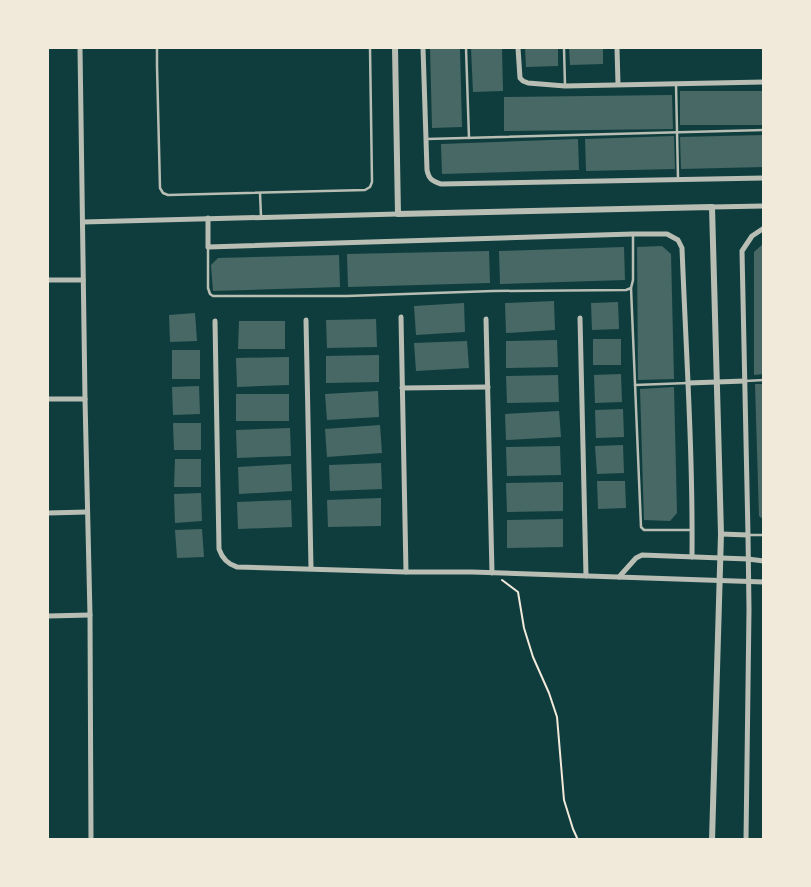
<svg xmlns="http://www.w3.org/2000/svg" width="811" height="887" font-family="'Asap Condensed',sans-serif">
  <style>
    .building { fill: #486865 }
    .lines { fill: none; stroke-linecap: round; stroke-linejoin: round }
    .path { stroke: #f1e9da; stroke-width: 2 }
    .service { stroke: #b8beb3; stroke-width: 2.5 }
    .minor { stroke: #b8beb3; stroke-width: 5 }
    .tertiary { stroke: #b8beb3; stroke-width: 6 }
  </style>
  <rect width="100%" height="100%" fill="#0f3d3e"/>
  <g class="building">
    <polygon points="430,48 460,48 462,127 432,128"/>
    <polygon points="471,48 502,48 503,91 473,92"/>
    <polygon points="525,48 558,48 558,66 526,67"/>
    <polygon points="569,48 603,48 603,64 570,65"/>
    <rect x="680" y="91" width="84" height="34"/>
    <polygon points="672,95 673,129 504,131 504,97"/>
    <polygon points="764,135 764,167 681,169 680,137"/>
    <polygon points="674,136 675,169 586,171 585,139"/>
    <polygon points="578,139 579,170 442,174 441,144"/>
    <polygon points="764,243 764,374 754,375 754,252"/>
    <polygon points="662,246 671,254 674,379 638,380 637,247"/>
    <polygon points="624,247 625,280 500,284 499,251"/>
    <polygon points="489,251 490,283 348,287 347,254"/>
    <polygon points="339,255 340,287 213,291 211,265 218,258"/>
    <polygon points="554,301 555,330 506,333 505,303"/>
    <polygon points="618,302 619,329 592,330 591,303"/>
    <polygon points="464,303 465,332 416,335 414,306"/>
    <polygon points="195,313 197,341 170,342 169,315"/>
    <polygon points="376,319 377,347 327,348 326,320"/>
    <polygon points="239,321 285,321 285,349 238,349"/>
    <rect x="593" y="339" width="28" height="26"/>
    <polygon points="557,340 558,367 506,368 506,341"/>
    <polygon points="467,341 469,368 416,371 414,343"/>
    <rect x="172" y="350" width="28" height="29"/>
    <polygon points="379,355 379,382 326,383 326,356"/>
    <polygon points="289,357 289,385 237,387 236,358"/>
    <polygon points="621,374 622,402 595,403 594,375"/>
    <polygon points="558,375 559,402 507,403 506,376"/>
    <polygon points="755,384 764,384 764,520 759,516"/>
    <polygon points="199,386 200,414 173,415 172,387"/>
    <polygon points="674,387 677,513 670,521 644,520 640,389"/>
    <polygon points="378,391 379,417 327,420 325,394"/>
    <rect x="236" y="394" width="53" height="27"/>
    <polygon points="623,409 624,437 596,438 595,410"/>
    <polygon points="559,411 561,437 506,440 505,414"/>
    <polygon points="173,423 201,423 201,450 174,450"/>
    <polygon points="380,425 382,453 327,457 325,429"/>
    <polygon points="290,428 291,456 237,458 236,430"/>
    <polygon points="623,445 624,473 597,474 595,446"/>
    <polygon points="560,446 561,475 507,476 506,447"/>
    <polygon points="175,459 201,459 201,487 174,487"/>
    <polygon points="381,463 382,489 330,491 329,465"/>
    <polygon points="291,464 292,491 239,494 238,467"/>
    <polygon points="597,481 625,481 626,508 598,509"/>
    <polygon points="563,482 563,511 507,512 506,483"/>
    <polygon points="201,493 202,521 175,523 174,494"/>
    <polygon points="381,498 381,526 328,527 327,500"/>
    <polygon points="291,500 292,527 238,529 237,502"/>
    <polygon points="563,519 563,547 507,548 507,520"/>
    <polygon points="202,529 204,557 177,558 175,530"/>
  </g>
  <g class="lines">
    <polyline class="path" points="502,580 518,592 524,628 533,657 549,693 557,717 564,800 573,829 578,840"/>
    <g class="service">
      <polyline points="157,48 157,66 160,188 163,193 168,195 365,190 370,187 372,182 370,48"/>
      <polyline points="466,48 469,138"/>
      <polyline points="564,48 565,86"/>
      <polyline points="676,84 678,178"/>
      <polyline points="427,139 764,130"/>
      <polyline points="260,193 261,216"/>
      <polyline points="208,247 208,288 210,294 213,296 347,296 493,291 626,290 631,288 633,280 633,234"/>
      <polyline points="631,288 641,527 644,530 692,530"/>
      <polyline points="745,381 764,380"/>
      <polyline points="635,385 688,383"/>
      <polyline points="748,535 764,535"/>
    </g>
    <g class="minor">
      <polyline points="80,48 85,399 90,615 91,840"/>
      <path d="M423,48L427,170C429,180 433,181 441,184L764,178"/>
      <polyline points="518,48 520,78 523,81 528,83 565,86 764,82"/>
      <polyline points="617,48 618,84"/>
      <polyline points="712,207 764,206"/>
      <path d="M208,218V247L633,234H667L678,240L682,248C686,351 693,454 692,557"/>
      <polyline points="83,222 398,214"/>
      <polyline points="48,280 83,280"/>
      <polyline points="401,317 406,572"/>
      <polyline points="580,318 586,576"/>
      <polyline points="486,319 492,573"/>
      <polyline points="306,320 311,568"/>
      <path d="M215,321L219,549C222,558 227,564 237,567L406,572H472L764,582"/>
      <polyline points="688,383 745,381"/>
      <polyline points="402,388 488,387"/>
      <polyline points="48,399 85,399"/>
      <polyline points="48,513 87,512"/>
      <polyline points="721,534 748,535 742,251 752,236 764,228"/>
      <polyline points="619,577 636,558 642,555 748,559 764,561"/>
      <polyline points="48,616 90,615"/>
      <polyline points="746,840 749,610 748,535"/>
    </g>
    <polyline class="tertiary" points="395,48 398,214 712,207 721,534 712,840"/>
  </g>
  <rect width="811" height="887" fill="none" stroke="#f1e9da" stroke-width="98"/>
</svg>
